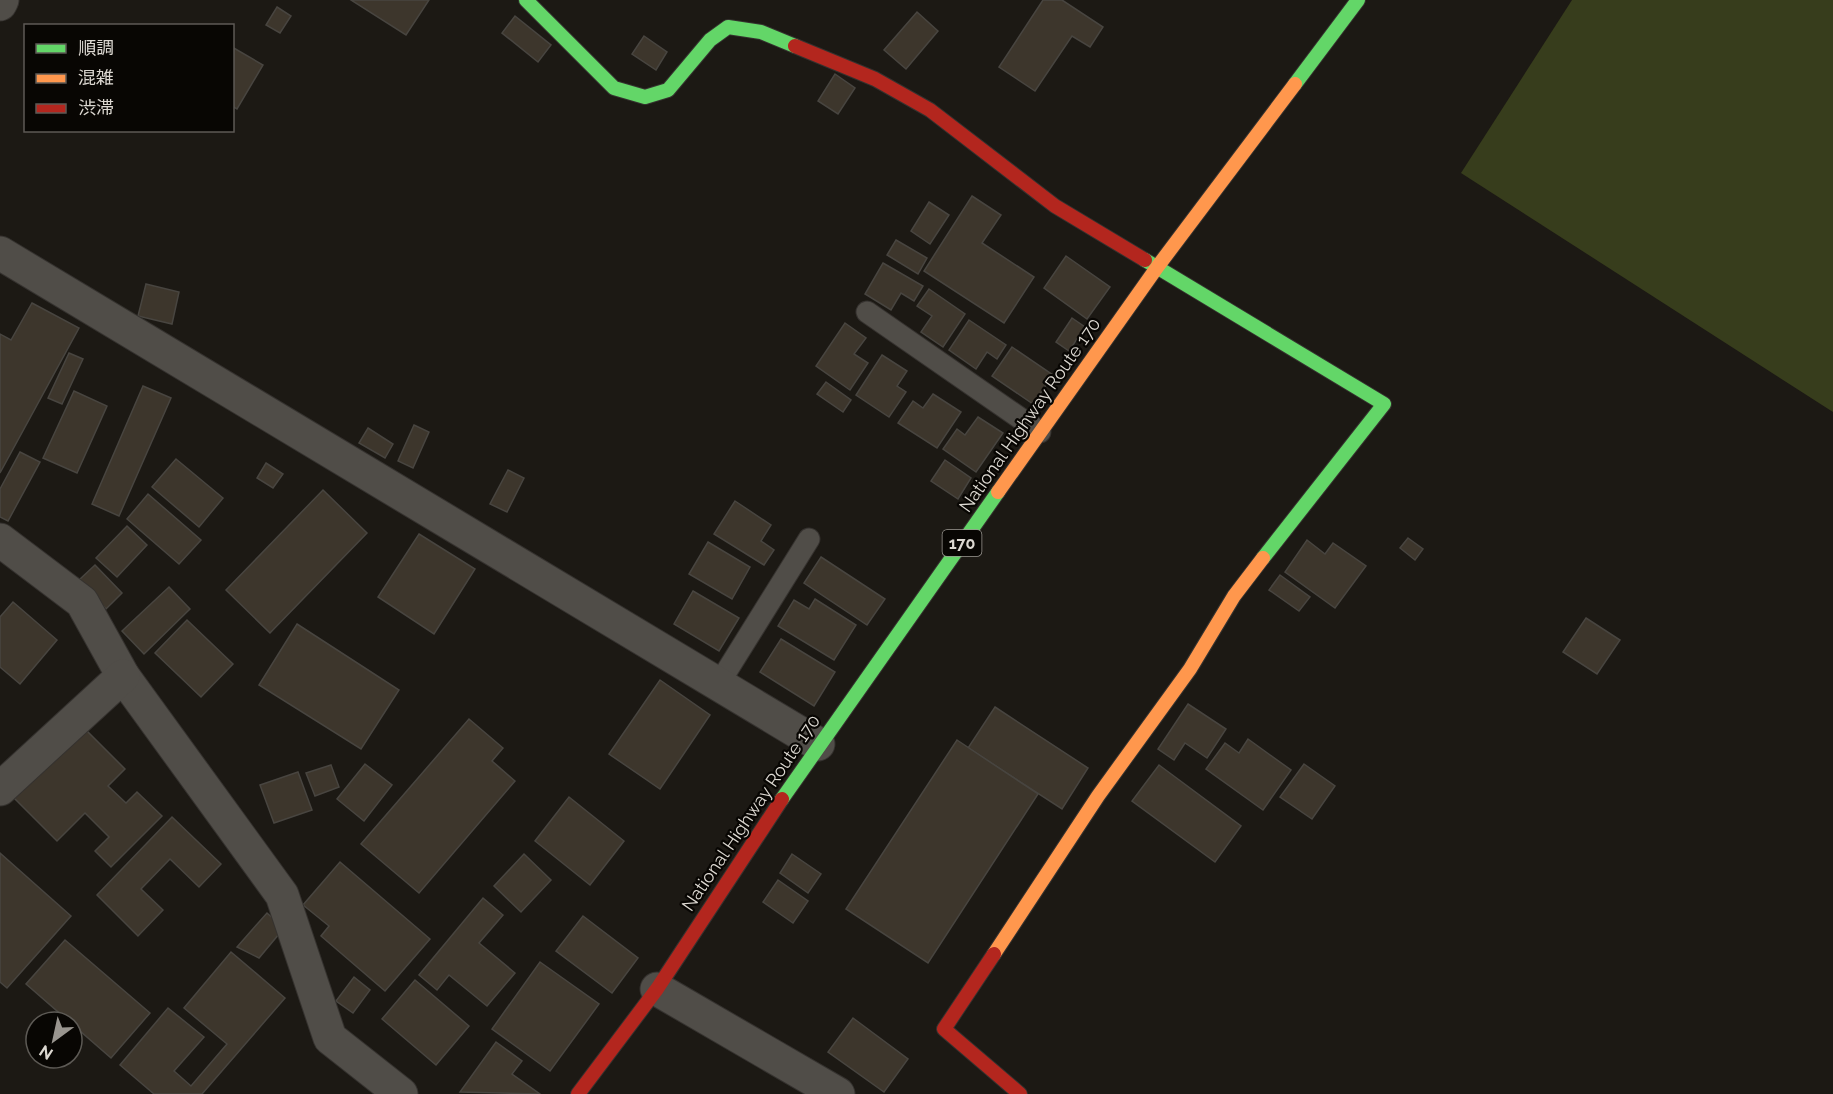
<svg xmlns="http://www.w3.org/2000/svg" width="1833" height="1094" font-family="Raleway,'Noto Sans JP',sans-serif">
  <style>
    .green { fill: #373d1c }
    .building { fill: #3d362c; stroke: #484540; stroke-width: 1.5 }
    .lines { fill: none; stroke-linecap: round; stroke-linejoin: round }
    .lane-casing { stroke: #35322f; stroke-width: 23 }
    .street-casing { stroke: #35322f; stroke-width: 35 }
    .fast-casing { stroke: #35322f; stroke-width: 16 }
    .slow-casing { stroke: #35322f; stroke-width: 16 }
    .jam-casing { stroke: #35322f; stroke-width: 16 }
    .lane { stroke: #504d48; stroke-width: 21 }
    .street { stroke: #504d48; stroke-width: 33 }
    .fast { stroke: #63d668; stroke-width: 14 }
    .slow { stroke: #ff974d; stroke-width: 14 }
    .jam { stroke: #b3261e; stroke-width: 14 }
    .labels { text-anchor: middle; stroke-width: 4.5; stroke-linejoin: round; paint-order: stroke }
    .shield { fill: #080603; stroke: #9c9993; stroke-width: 1.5 }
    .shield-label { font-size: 16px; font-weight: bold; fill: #dcd8d1 }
    .street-label { font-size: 18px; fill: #dcd8d1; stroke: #080603 }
  </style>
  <rect width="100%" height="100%" fill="#1c1914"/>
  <polygon class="green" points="1572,0 1833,0 1833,412 1461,173"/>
  <g class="building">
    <polygon points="351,0 429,0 406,35"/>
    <polygon points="1043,0 1062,0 1103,27 1090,47 1072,36 1035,91 999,67"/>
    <polygon points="277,7 291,16 280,33 266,25"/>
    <polygon points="917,12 938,31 906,69 884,50"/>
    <polygon points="515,16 551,45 538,62 502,33"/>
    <polygon points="644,36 667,52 656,70 632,54"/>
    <polygon points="232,47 263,65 237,109 232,106"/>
    <polygon points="835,74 855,88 838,114 818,101"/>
    <polygon points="972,196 1001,215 982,243 1034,277 1004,323 924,271"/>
    <polygon points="929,202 949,215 930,244 911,231"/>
    <polygon points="896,240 927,258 918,274 887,255"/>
    <polygon points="1066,256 1110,287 1087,319 1044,288"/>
    <polygon points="883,263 923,286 914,301 901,293 891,310 865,294"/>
    <polygon points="146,284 179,292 172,324 138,316"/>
    <polygon points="929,289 965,314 943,347 921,332 932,316 917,306"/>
    <polygon points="32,303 79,328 0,473 0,334 11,340"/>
    <polygon points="1072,318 1085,327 1069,351 1056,342"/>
    <polygon points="969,320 1006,345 997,359 987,352 976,369 949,350"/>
    <polygon points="845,323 866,338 854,354 868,363 850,390 816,366"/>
    <polygon points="1012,347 1053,375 1033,404 992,376"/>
    <polygon points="69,353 83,359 62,404 48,398"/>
    <polygon points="882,355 907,371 897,386 906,392 889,417 856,395"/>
    <polygon points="826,382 851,400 843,412 817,394"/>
    <polygon points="143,386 171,398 119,516 92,504"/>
    <polygon points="74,391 107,406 77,473 43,458"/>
    <polygon points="933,394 961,412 937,448 898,423 913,401 923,408"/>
    <polygon points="978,417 1003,433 976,472 943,449 957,429 965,435"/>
    <polygon points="414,425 429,432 413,468 398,461"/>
    <polygon points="368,428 393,444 385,458 359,443"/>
    <polygon points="20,452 40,462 8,521 0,517 0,489"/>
    <polygon points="176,459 223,498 199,527 152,487"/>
    <polygon points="945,460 971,478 958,499 931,481"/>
    <polygon points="266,463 283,474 273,488 257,478"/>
    <polygon points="508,470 524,478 507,512 490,504"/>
    <polygon points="323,490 367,533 270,633 226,590"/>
    <polygon points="148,494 201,540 179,564 127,519"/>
    <polygon points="735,501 771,525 761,541 774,550 764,565 714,534"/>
    <polygon points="127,526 147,545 117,577 96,558"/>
    <polygon points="419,534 475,569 434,634 378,597"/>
    <polygon points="1408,538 1423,549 1415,560 1400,548"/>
    <polygon points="1307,540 1325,554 1333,543 1366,566 1335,608 1285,572"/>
    <polygon points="708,542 750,567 732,599 689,574"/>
    <polygon points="821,557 885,599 867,625 804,583"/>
    <polygon points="95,565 122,593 106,609 79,580"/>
    <polygon points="1280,575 1310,597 1299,611 1269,590"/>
    <polygon points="169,587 190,609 144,654 122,631"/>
    <polygon points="693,591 739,618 719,651 674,624"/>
    <polygon points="815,599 856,625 834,660 778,626 794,600 809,609"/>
    <polygon points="13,602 57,640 20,684 0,667 0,617"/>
    <polygon points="1586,618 1620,640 1597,674 1563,652"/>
    <polygon points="187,620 233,664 201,697 155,653"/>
    <polygon points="297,624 399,690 361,749 259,685"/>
    <polygon points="781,639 835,672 814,706 760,672"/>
    <polygon points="660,680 710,715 660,789 609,754"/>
    <polygon points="1188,704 1226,729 1207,758 1185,743 1174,760 1158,749"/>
    <polygon points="995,707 1088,768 1062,809 968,748"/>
    <polygon points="469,719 503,748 492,761 515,781 419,893 361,844"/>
    <polygon points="82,726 125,769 108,786 126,803 137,792 162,816 111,867 95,851 109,837 85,813 57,841 12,796"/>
    <polygon points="1248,739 1291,770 1263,810 1206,769 1225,743 1239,753"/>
    <polygon points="957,740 1038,794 928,963 846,909"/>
    <polygon points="365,764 392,785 364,821 337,799"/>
    <polygon points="1304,764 1335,786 1312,819 1280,797"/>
    <polygon points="331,765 339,787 315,796 306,773"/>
    <polygon points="1159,765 1241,826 1215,862 1132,801"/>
    <polygon points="298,772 312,810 274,823 260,785"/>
    <polygon points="569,797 624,841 590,885 535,841"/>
    <polygon points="172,817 221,864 199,887 170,859 141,889 163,910 138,936 97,895"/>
    <polygon points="0,853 71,916 7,988 0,982"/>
    <polygon points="524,854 551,880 521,912 494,886"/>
    <polygon points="792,854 821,874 808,893 780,873"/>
    <polygon points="340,862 430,939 385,991 321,936 329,926 303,905"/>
    <polygon points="778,880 808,901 793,923 763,902"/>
    <polygon points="483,898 503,915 479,943 515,973 487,1006 449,975 437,990 419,975"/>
    <polygon points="267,913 284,928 259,958 237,947"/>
    <polygon points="583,916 638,958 612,993 556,951"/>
    <polygon points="65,940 150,1013 111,1058 26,984"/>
    <polygon points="231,952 285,998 202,1094 154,1094 120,1065 168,1008 204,1037 174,1071 191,1086 227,1044 184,1008"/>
    <polygon points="540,962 599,1004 550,1071 492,1029"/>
    <polygon points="354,977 370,990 353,1013 336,1001"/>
    <polygon points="415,980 469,1026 436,1065 382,1019"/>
    <polygon points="853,1018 908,1059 884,1092 828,1052"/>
    <polygon points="496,1042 522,1061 512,1074 540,1094 460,1092"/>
  </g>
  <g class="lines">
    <defs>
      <g id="lane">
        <polyline points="867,312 1040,432"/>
        <polyline points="718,685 809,539"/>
      </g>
      <g id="street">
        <polyline points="0,4 2,0"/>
        <polyline points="0,253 818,744"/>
        <polyline points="0,540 82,602 123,676 282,895 330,1038 401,1094"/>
        <polyline points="0,789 123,676"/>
        <polyline points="657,989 838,1094"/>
      </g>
      <g id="fast">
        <polyline points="526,0 614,88 645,97 668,90 710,40 728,27 761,32 795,46"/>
        <polyline points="1295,84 1358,0"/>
        <polyline points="1145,260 1384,404 1263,558"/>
        <polyline points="782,799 998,492"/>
      </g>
      <g id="slow">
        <polyline points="998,492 1158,266 1295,84"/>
        <polyline points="994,954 1098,796 1190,669 1234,596 1263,558"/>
      </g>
      <g id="jam">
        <polyline points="795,46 875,79 930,110 1055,206 1145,260"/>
        <polyline points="994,954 944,1029 1020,1094"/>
        <polyline points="578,1094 657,989 782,799"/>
      </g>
    </defs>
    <use href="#lane" class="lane-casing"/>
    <use href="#street" class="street-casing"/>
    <use href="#fast" class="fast-casing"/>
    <use href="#slow" class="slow-casing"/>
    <use href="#jam" class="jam-casing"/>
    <use href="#lane" class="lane"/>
    <use href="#street" class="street"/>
    <use href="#fast" class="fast"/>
    <use href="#slow" class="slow"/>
    <use href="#jam" class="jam"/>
  </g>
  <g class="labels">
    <rect class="shield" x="942.5" y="530" width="39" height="26" rx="4.5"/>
    <g class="shield-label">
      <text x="962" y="549">170</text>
    </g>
    <g class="street-label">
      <text transform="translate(1030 415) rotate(-55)" y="6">National Highway Route 170</text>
      <text transform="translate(751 813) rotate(-56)" y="6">National Highway Route 170</text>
    </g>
  </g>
  <rect x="24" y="24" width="210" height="108" fill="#080603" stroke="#5d5a55" stroke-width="1.5"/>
  <rect x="36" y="44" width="30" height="9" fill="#63d668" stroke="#5d5a55" stroke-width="1.5"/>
  <text x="78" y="54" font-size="18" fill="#dcd8d1">順調</text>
  <rect x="36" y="74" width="30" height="9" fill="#ff974d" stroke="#5d5a55" stroke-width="1.5"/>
  <text x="78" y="84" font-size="18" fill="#dcd8d1">混雑</text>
  <rect x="36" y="104" width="30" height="9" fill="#b3261e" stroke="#5d5a55" stroke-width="1.5"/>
  <text x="78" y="114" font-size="18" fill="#dcd8d1">渋滞</text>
  <g transform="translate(54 1040) rotate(213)"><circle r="28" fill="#080603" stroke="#5d5a55" stroke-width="1.5"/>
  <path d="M0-4.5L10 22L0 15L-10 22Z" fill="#99958f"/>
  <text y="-9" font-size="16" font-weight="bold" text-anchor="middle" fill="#dcd8d1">N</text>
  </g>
</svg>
